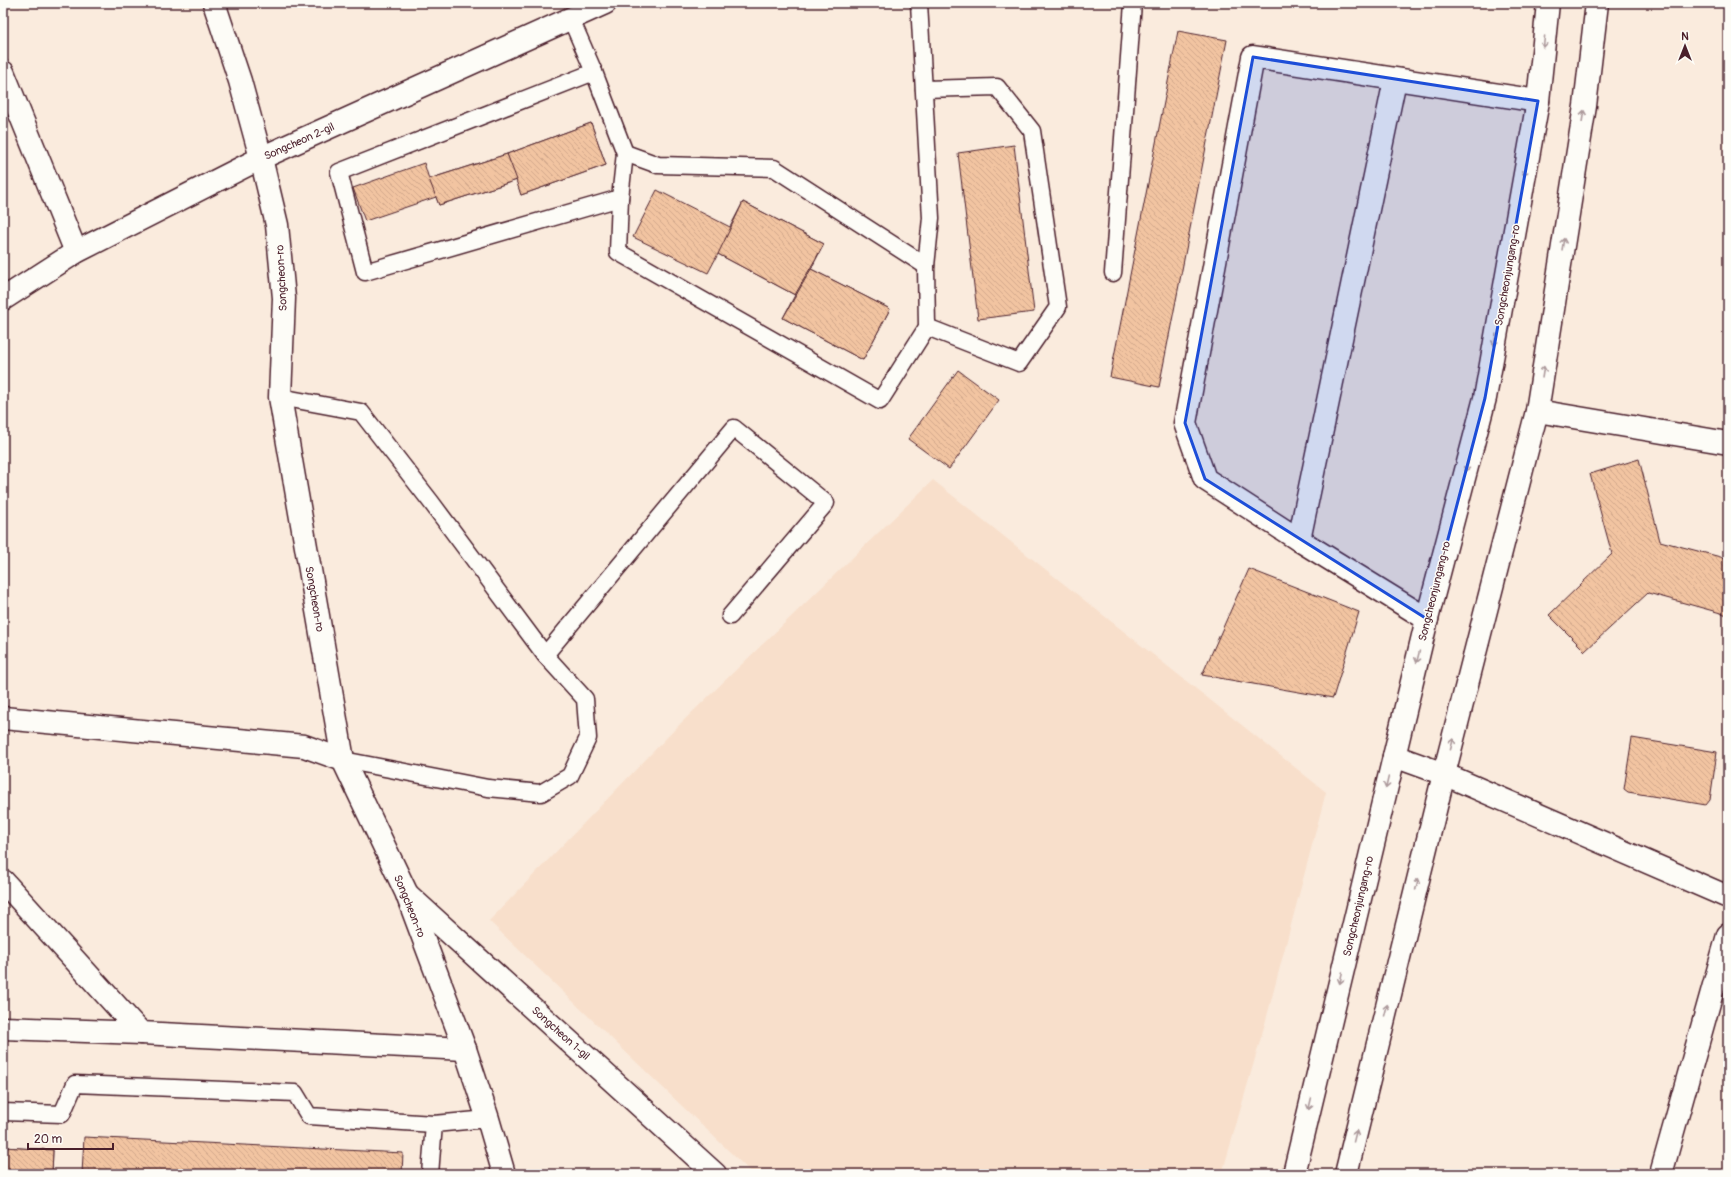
<svg xmlns="http://www.w3.org/2000/svg" width="1731" height="1177" font-family="Pangolin,sans-serif">
  <style>
    .built { fill: #f8dfcb }
    .building { fill: url(#building-back-hatch); stroke: #4a1f2b }
    .lines { fill: none; stroke-linecap: round; stroke-linejoin: round }
    .service-casing { stroke: #4a1f2b; stroke-width: 19 }
    .minor-casing { stroke: #4a1f2b; stroke-width: 25 }
    .tertiary-casing { stroke: #4a1f2b; stroke-width: 25 }
    .service { stroke: #fdfcf7; stroke-width: 16 }
    .minor { stroke: #fdfcf7; stroke-width: 22 }
    .tertiary { stroke: #fdfcf7; stroke-width: 22 }
    .oneway { stroke: #ac999b }
    .marked { fill: #1d4ed8; fill-opacity: 0.2; stroke: #1d4ed8; stroke-width: 3; stroke-linejoin: round }
    .labels { text-anchor: middle; stroke-width: 3; stroke-linejoin: round; paint-order: stroke }
    .street-label { font-size: 11px; fill: #4a1f2b; stroke: #fdfcf7 }
  </style>
  <defs>
    <pattern id="building-back-hatch" width="6" height="6" patternUnits="userSpaceOnUse"><rect width="6" height="6" fill="#f2c4a1"/><path d="M-1 5l2 2M0 0l6 6M5-1l2 2" fill="none" stroke="#d1a88b"/></pattern>
  </defs>
  <rect width="100%" height="100%" fill="#faebdd"/>
  <filter id="ink" filterUnits="userSpaceOnUse"><feTurbulence type="fractalNoise" baseFrequency=".025" numOctaves="2"/><feDisplacementMap in="SourceGraphic" scale="8" xChannelSelector="R" yChannelSelector="G"/><feConvolveMatrix kernelMatrix="1 2 1 2 8 2 1 2 1" color-interpolation-filters="sRGB"/></filter>
  <g filter="url(#ink)">
    <polygon class="built" points="933,480 1326,792 1266,1020 1222,1174 753,1174 489,921 682,722"/>
    <g class="building">
      <polygon points="1178,31 1227,40 1159,387 1110,377"/>
      <polygon points="591,123 606,165 521,195 517,180 439,205 436,197 365,221 353,188 424,163 429,179 507,154"/>
      <polygon points="591,123 606,165 521,195 507,154"/>
      <polygon points="1014,145 1034,312 978,319 958,153"/>
      <polygon points="507,154 517,180 439,205 429,179"/>
      <polygon points="657,190 730,227 743,202 824,244 811,269 890,309 863,360 783,318 795,295 718,254 708,273 633,237"/>
      <polygon points="743,202 824,244 795,295 718,254"/>
      <polygon points="811,269 890,309 863,360 783,318"/>
      <polygon points="958,370 999,400 949,469 908,439"/>
      <polygon points="1639,459 1660,541 1728,559 1728,615 1648,593 1585,651 1549,615 1612,554 1590,474"/>
      <polygon points="1249,569 1359,612 1333,698 1202,675"/>
      <polygon points="1632,738 1717,752 1710,800 1706,805 1628,792 1624,789"/>
      <polygon points="84,1137 403,1153 402,1174 82,1174"/>
      <polygon points="3,1147 53,1150 52,1174 3,1174"/>
      <polygon points="3,1147 53,1150 52,1174 3,1174"/>
    </g>
    <g class="lines">
      <defs>
        <g id="service">
          <polyline points="571,19 594,72 625,153 620,198 618,252 880,401 927,327 926,266 931,218 919,3"/>
          <polyline points="594,72 339,172 365,272 620,198"/>
          <polyline points="924,89 997,87 1032,131 1058,307 1019,363 927,327"/>
          <polyline points="625,153 658,165 774,168 926,266"/>
          <polyline points="1113,273 1133,3"/>
          <polyline points="280,397 361,412 431,502 545,655 585,699 588,738 570,776 541,793 488,788 343,760"/>
          <polyline points="545,655 734,428 826,503 730,616"/>
          <polyline points="3,1112 62,1114 75,1084 295,1093 309,1116 434,1124 488,1119"/>
          <polyline points="430,1174 434,1124"/>
        </g>
        <g id="minor">
          <polyline points="214,3 240,81 261,158 277,225 284,298 280,397 343,760 406,892 465,1049 488,1119 504,1174"/>
          <polyline points="3,72 76,252"/>
          <polyline points="3,299 76,252 261,158 605,3"/>
          <polyline points="1537,411 1728,443"/>
          <polyline points="1299,540 1395,80"/>
          <polyline points="1427,619 1299,540 1205,479 1185,423 1253,57 1538,101"/>
          <polyline points="3,718 304,746 343,760"/>
          <polyline points="1394,756 1444,774 1728,897"/>
          <polyline points="3,881 141,1033"/>
          <polyline points="408,895 715,1174"/>
          <polyline points="3,1028 141,1033 465,1049"/>
          <polyline points="1661,1174 1728,935"/>
        </g>
        <g id="tertiary">
          <polyline points="1294,1174 1427,619 1485,398 1538,101 1548,3"/>
          <polyline points="1346,1174 1444,774 1537,411 1585,106 1597,3"/>
        </g>
      </defs>
      <use href="#service" class="service-casing"/>
      <use href="#minor" class="minor-casing"/>
      <use href="#tertiary" class="tertiary-casing"/>
      <use href="#service" class="service"/>
      <use href="#minor" class="minor"/>
      <use href="#tertiary" class="tertiary"/>
    </g>
    <defs><path id="oneway-shaft" d="M-6 0H5M1.5-3L5.5 0L1.5 3" fill="none" stroke-width="1.6" stroke-linecap="round" stroke-linejoin="round"/></defs>
    <g class="oneway">
      <use href="#oneway-shaft" transform="translate(1544 42) rotate(96)"/>
      <use href="#oneway-shaft" transform="translate(1583 116) rotate(-81)"/>
      <use href="#oneway-shaft" transform="translate(1525 170) rotate(100)"/>
      <use href="#oneway-shaft" transform="translate(1563 244) rotate(-81)"/>
      <use href="#oneway-shaft" transform="translate(1495 340) rotate(100)"/>
      <use href="#oneway-shaft" transform="translate(1543 372) rotate(-81)"/>
      <use href="#oneway-shaft" transform="translate(1467 466) rotate(105)"/>
      <use href="#oneway-shaft" transform="translate(1418 657) rotate(104)"/>
      <use href="#oneway-shaft" transform="translate(1452 744) rotate(-75)"/>
      <use href="#oneway-shaft" transform="translate(1387 783) rotate(103)"/>
      <use href="#oneway-shaft" transform="translate(1417 884) rotate(-76)"/>
      <use href="#oneway-shaft" transform="translate(1341 978) rotate(103)"/>
      <use href="#oneway-shaft" transform="translate(1386 1010) rotate(-76)"/>
      <use href="#oneway-shaft" transform="translate(1310 1104) rotate(103)"/>
      <use href="#oneway-shaft" transform="translate(1355 1136) rotate(-76)"/>
    </g>
  </g>
  <path class="marked" d="M1253,57L1538,101L1485,398L1427,619L1205,479L1185,423Z"/>
  <g class="labels">
    <g class="street-label">
      <text transform="translate(299 141) rotate(-24)" y="4">Songcheon 2-gil</text>
      <text transform="translate(1507 275) rotate(-80)" y="4">Songcheonjungang-ro</text>
      <text transform="translate(281 278) rotate(-93)" y="4">Songcheon-ro</text>
      <text transform="translate(1434 591) rotate(-76)" y="4">Songcheonjungang-ro</text>
      <text transform="translate(315 599) rotate(80)" y="4">Songcheon-ro</text>
      <text transform="translate(410 906) rotate(68)" y="4">Songcheon-ro</text>
      <text transform="translate(1358 906) rotate(-77)" y="4">Songcheonjungang-ro</text>
      <text transform="translate(561 1033) rotate(42)" y="4">Songcheon 1-gil</text>
    </g>
  </g>
  <rect width="1731" height="1177" fill="none" stroke="#fdfcf7" stroke-width="16"/>
  <rect x="8" y="8" width="1715" height="1161" fill="none" stroke="#4a1f2b" stroke-width="1.5" filter="url(#ink)"/>
  <g transform="translate(1685 46)" stroke="#fdfcf7" stroke-width="3" paint-order="stroke">
  <path d="M0-3L7 15L0 10L-7 15Z" fill="#4a1f2b"/>
  <text y="-6" font-size="11" font-weight="bold" text-anchor="middle" fill="#4a1f2b">N</text>
  </g>
  <path d="M28 1143v6h85v-6" fill="none" stroke="#4a1f2b" stroke-width="2"/>
  <text x="34" y="1143" font-size="12" fill="#4a1f2b" stroke="#fdfcf7" stroke-width="3" paint-order="stroke">20 m</text>
</svg>
